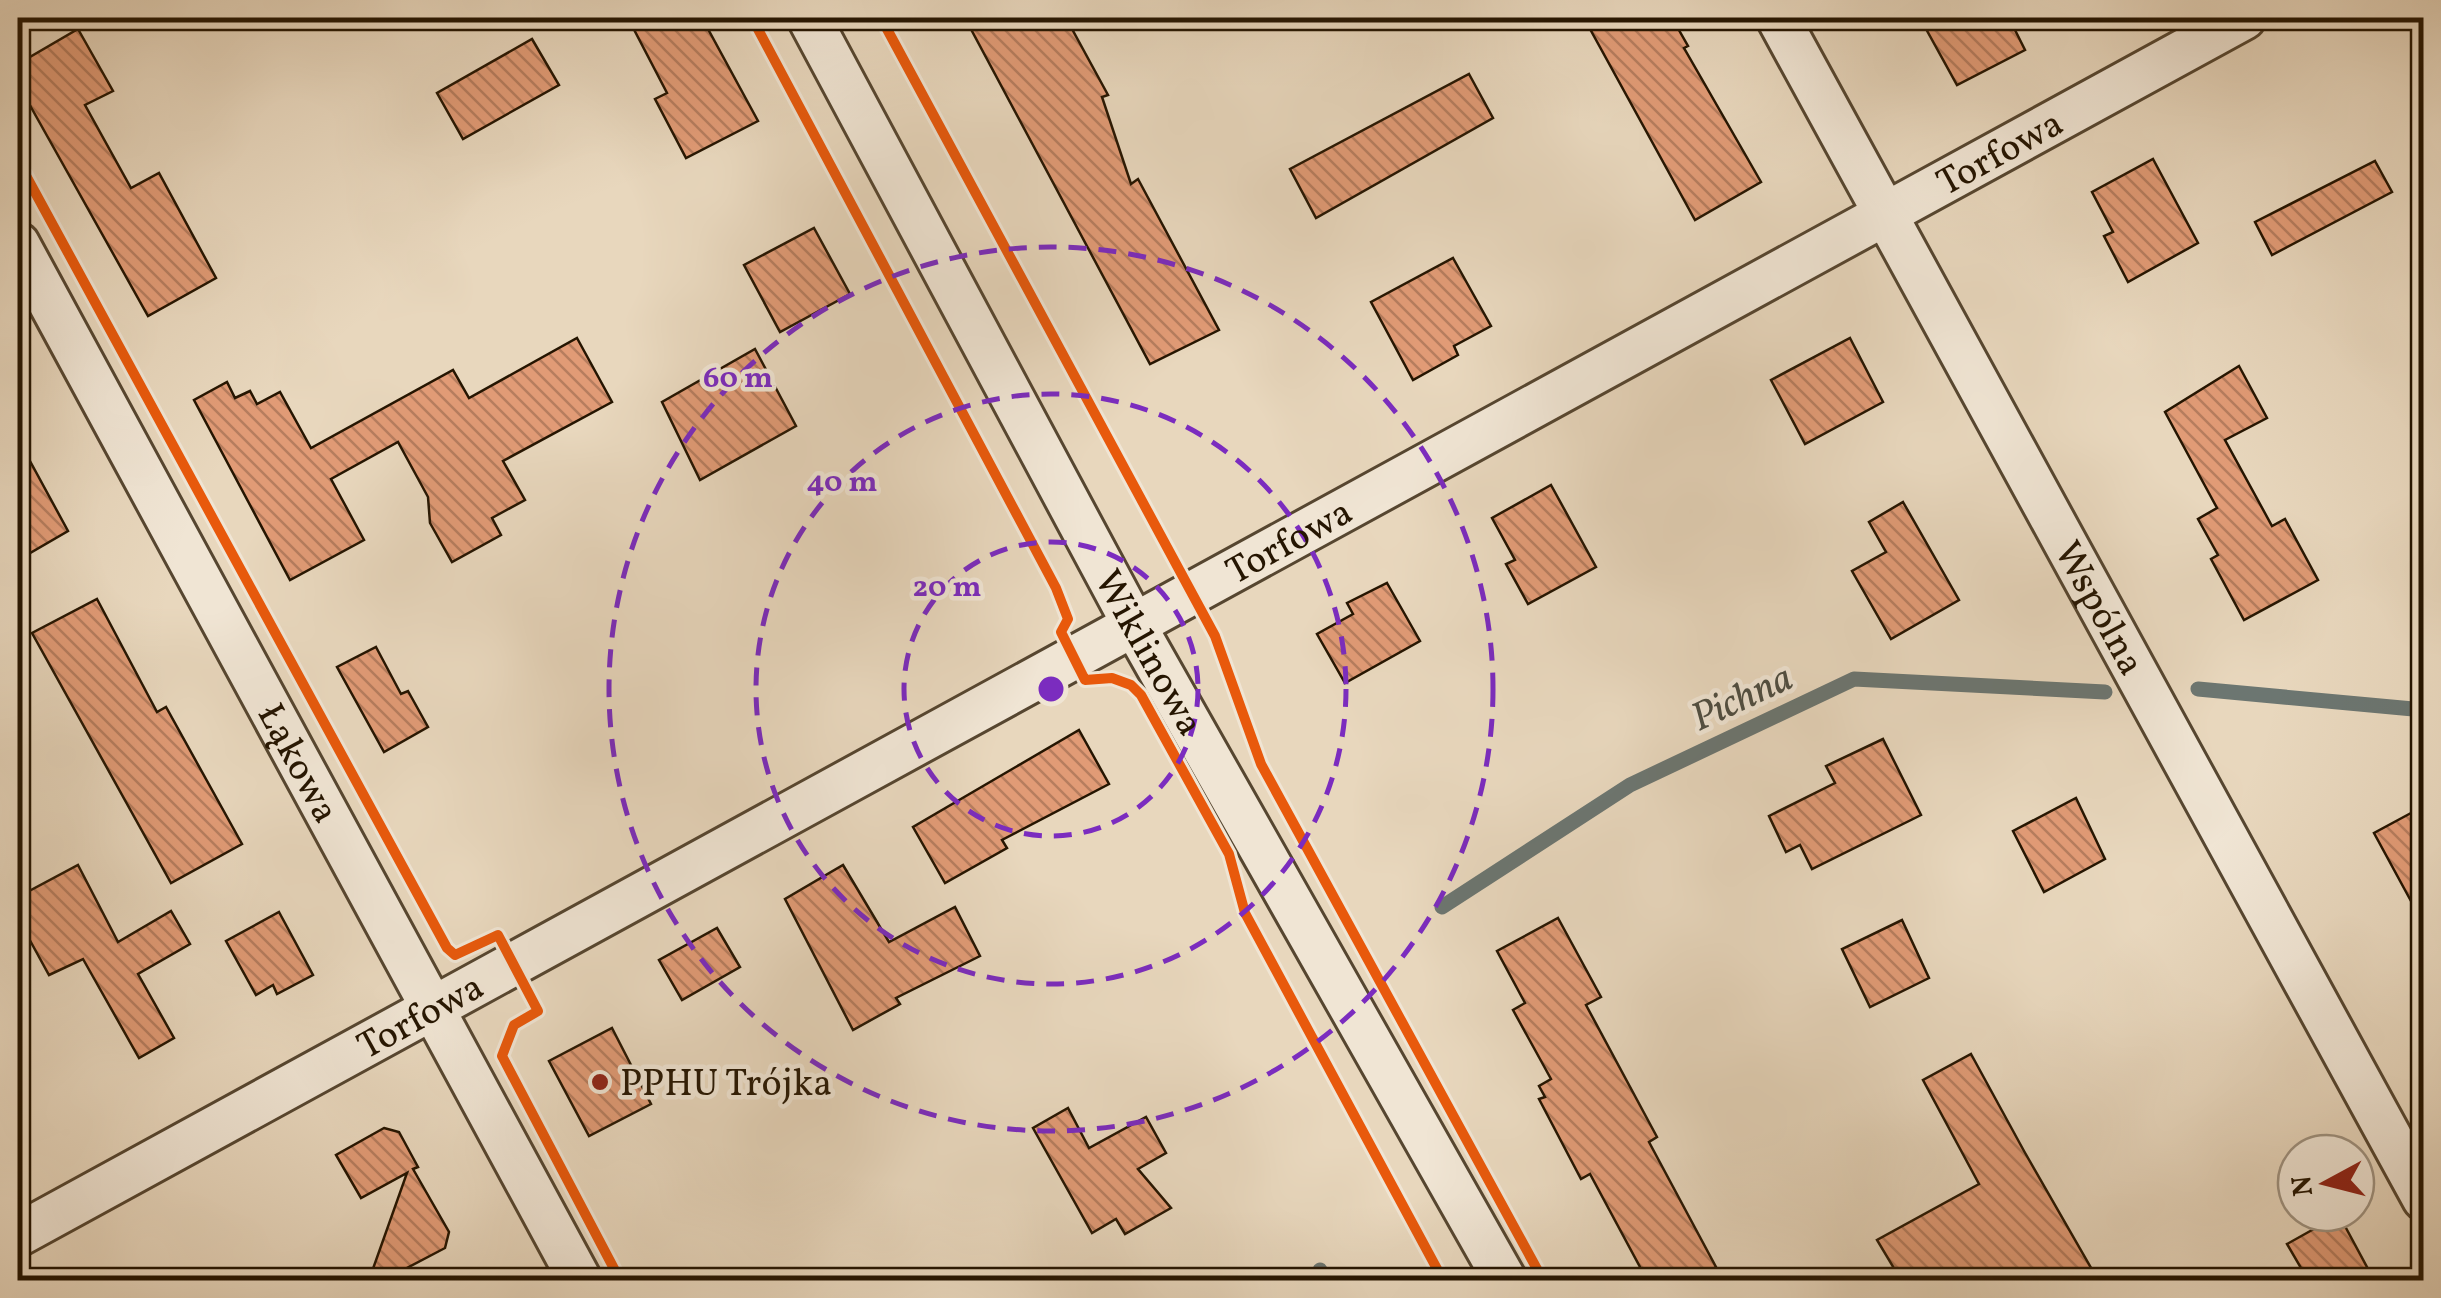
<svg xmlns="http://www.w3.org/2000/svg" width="2441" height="1298" font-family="Vollkorn,serif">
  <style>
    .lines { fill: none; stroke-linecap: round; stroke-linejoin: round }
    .stream { stroke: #6c7671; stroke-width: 15 }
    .building { fill: url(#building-back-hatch); stroke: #251501; stroke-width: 2.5 }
    .minor-casing { stroke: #564630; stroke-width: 48 }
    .minor { stroke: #f0e5d4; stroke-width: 42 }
    .cycleway-casing { stroke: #f0e5d4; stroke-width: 16 }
    .cycleway { stroke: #e8590c; stroke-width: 10 }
    .ring { fill: none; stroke: #7b2cbf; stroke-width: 5; stroke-dasharray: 18 12 }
    .poi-dot { fill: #8f2418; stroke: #f0e5d4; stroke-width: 4 }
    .labels { text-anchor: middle; stroke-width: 9; stroke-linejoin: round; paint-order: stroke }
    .street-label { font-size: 38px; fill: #251501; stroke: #f0e5d4 }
    .poi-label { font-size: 38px; fill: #251501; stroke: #f0e5d4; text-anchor: start }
    .water-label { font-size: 40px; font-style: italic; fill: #4f4e42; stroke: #f0e5d4 }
    .centre { fill: #7b2cbf; stroke: #f0e5d4; stroke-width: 5 }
    .ring-label { font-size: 30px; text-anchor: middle; font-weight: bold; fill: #7b2cbf; stroke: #f0e5d4; stroke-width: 9; stroke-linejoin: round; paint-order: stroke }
  </style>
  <defs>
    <pattern id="building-back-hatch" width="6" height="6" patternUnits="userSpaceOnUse" patternTransform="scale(2.5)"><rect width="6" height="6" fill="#e19b76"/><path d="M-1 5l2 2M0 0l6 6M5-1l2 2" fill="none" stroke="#b67d5e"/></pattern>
  </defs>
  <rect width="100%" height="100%" fill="#e8d7bd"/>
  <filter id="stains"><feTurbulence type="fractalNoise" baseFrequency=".002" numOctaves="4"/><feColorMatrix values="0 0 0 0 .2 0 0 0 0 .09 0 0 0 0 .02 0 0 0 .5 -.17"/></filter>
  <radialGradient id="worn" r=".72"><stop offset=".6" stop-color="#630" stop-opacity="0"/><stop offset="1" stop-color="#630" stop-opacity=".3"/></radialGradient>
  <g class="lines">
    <g class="stream">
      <polyline points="2198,689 2424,710"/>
      <polyline points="1442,907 1630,785 1854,679 2105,692"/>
      <polyline points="1317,1280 1320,1270"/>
    </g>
  </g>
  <g class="building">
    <polygon points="628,18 702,18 758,121 686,158 655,99 667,93"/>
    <polygon points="965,18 1066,18 1108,95 1102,97 1131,184 1138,179 1219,330 1150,364"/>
    <polygon points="1584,18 1672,18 1688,46 1684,48 1761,182 1695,220"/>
    <polygon points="1920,18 2009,18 2025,50 1957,85"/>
    <polygon points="78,29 113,91 85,105 131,188 159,173 216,278 148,316 18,84 18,64"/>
    <polygon points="532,39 559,85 463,139 437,93"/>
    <polygon points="1469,74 1493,118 1316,218 1290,169"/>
    <polygon points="2153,159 2198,243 2128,282 2104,236 2113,232 2092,192"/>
    <polygon points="2375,161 2392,192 2272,255 2255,222"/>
    <polygon points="814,228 850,294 780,332 744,265"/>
    <polygon points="1453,258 1491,326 1454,346 1458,355 1413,380 1371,302"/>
    <polygon points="577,338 612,402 503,461 525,500 492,518 501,535 452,562 430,523 428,497 398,442 331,479 364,540 290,580 194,400 227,382 235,398 250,391 257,404 280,392 311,448 453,370 469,398"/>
    <polygon points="1850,338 1883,402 1805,444 1771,380"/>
    <polygon points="755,349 796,426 700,480 662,402"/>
    <polygon points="2239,366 2267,418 2225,440 2272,526 2285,519 2318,580 2244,620 2211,559 2218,555 2198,519 2217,508 2165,412"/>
    <polygon points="18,439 68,531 18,560"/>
    <polygon points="1551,485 1596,567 1528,604 1506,564 1515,560 1492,518"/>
    <polygon points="1903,502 1959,600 1891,639 1852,571 1886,552 1869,522"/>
    <polygon points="1387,583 1420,641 1345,683 1317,634 1353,614 1347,603"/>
    <polygon points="97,599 157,712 166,707 242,844 171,883 32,633"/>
    <polygon points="376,647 401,694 408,691 428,727 384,752 337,667"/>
    <polygon points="1079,730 1109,784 1002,840 1007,848 945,883 913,827"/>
    <polygon points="1883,739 1921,815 1812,869 1800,845 1786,852 1769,816 1835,783 1826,766"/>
    <polygon points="2076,798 2105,859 2044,892 2013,831"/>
    <polygon points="2424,806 2424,925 2374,833"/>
    <polygon points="78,865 118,942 171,911 190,944 138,974 174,1038 139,1058 83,959 49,975 27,935 18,936 18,897"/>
    <polygon points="843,865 889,942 955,907 980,956 896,998 900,1004 853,1030 785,899"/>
    <polygon points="279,912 313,975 277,994 273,985 256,995 226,941"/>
    <polygon points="1558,918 1601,997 1586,1005 1657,1137 1649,1142 1716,1267 1692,1280 1647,1280 1590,1174 1581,1179 1539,1099 1545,1097 1539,1086 1551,1079 1513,1010 1525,1003 1497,951"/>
    <polygon points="1902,920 1929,978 1870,1007 1842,949"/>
    <polygon points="717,928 740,967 682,1000 659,960"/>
    <polygon points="612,1028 651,1104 589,1136 549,1061"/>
    <polygon points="1971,1054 2024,1151 2098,1280 1901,1280 1877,1240 1979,1184 1923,1080"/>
    <polygon points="1068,1108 1089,1148 1146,1117 1166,1153 1138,1169 1171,1208 1125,1234 1116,1219 1092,1233 1033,1128"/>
    <polygon points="384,1128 399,1132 418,1167 413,1169 449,1232 445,1248 384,1280 369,1280 407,1173 361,1198 336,1155"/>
    <polygon points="2339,1215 2374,1280 2308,1280 2287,1244"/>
  </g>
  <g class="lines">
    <defs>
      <g id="minor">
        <path id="s1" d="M809,18L1133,623L1505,1280"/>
        <path id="s2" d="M1778,18L2424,1199"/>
        <path id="s3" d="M18,244L580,1280"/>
        <path id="s4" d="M18,1235L2244,18"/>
      </g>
    </defs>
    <use href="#minor" class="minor-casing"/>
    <use href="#minor" class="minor"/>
    <defs>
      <g id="cycleway">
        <polyline points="752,18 1056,588 1068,619 1061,632 1085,680 1112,678 1131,685 1141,695 1229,854 1245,913 1443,1280"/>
        <polyline points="881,18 1215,636 1261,764 1543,1280"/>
        <polyline points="18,161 447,948 455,955 498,935 538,1011 514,1025 502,1056 620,1280"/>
      </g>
    </defs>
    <use href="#cycleway" class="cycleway-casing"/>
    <use href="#cycleway" class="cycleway"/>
  </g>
  <g class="ring">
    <circle cx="1051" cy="689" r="147"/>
    <circle cx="1051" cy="689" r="295"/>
    <circle cx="1051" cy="689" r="442"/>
  </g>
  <circle class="poi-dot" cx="600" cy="1082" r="10"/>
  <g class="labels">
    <g class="street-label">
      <text dy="13" stroke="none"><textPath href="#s4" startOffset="2258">Torfowa</textPath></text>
      <text dy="13" stroke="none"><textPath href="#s4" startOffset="1448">Torfowa</textPath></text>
      <text dy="13" stroke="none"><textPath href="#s2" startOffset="672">Wspólna</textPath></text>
      <text dy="13" stroke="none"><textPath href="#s1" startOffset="720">Wiklinowa</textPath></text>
      <text dy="13" stroke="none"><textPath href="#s3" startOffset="590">Łąkowa</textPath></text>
      <text dy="13" stroke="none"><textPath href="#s4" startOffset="458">Torfowa</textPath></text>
    </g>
    <g class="poi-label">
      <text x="620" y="1095">PPHU Trójka</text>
    </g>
    <g class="water-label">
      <text transform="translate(1741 696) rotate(-25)" y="14">Pichna</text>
    </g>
  </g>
  <circle cx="1051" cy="689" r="15" class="centre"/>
  <g class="ring-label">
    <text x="738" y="387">60 m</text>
    <text x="842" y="491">40 m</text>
    <text x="947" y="596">20 m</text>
  </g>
  <rect width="2441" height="1298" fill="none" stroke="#e8d7bd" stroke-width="60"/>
  <rect x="20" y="20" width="2401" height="1258" fill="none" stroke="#251501" stroke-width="5"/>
  <rect x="30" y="30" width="2381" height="1238" fill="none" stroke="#251501" stroke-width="2.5"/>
  <g transform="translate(2326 1183) rotate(263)"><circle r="48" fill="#f0e5d4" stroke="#9f9280" stroke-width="2.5"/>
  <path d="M0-8L18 38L0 25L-18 38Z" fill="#8f2418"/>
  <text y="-15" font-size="28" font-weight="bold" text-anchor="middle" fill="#251501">N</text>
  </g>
  <rect width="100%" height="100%" filter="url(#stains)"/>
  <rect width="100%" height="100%" fill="url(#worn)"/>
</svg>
